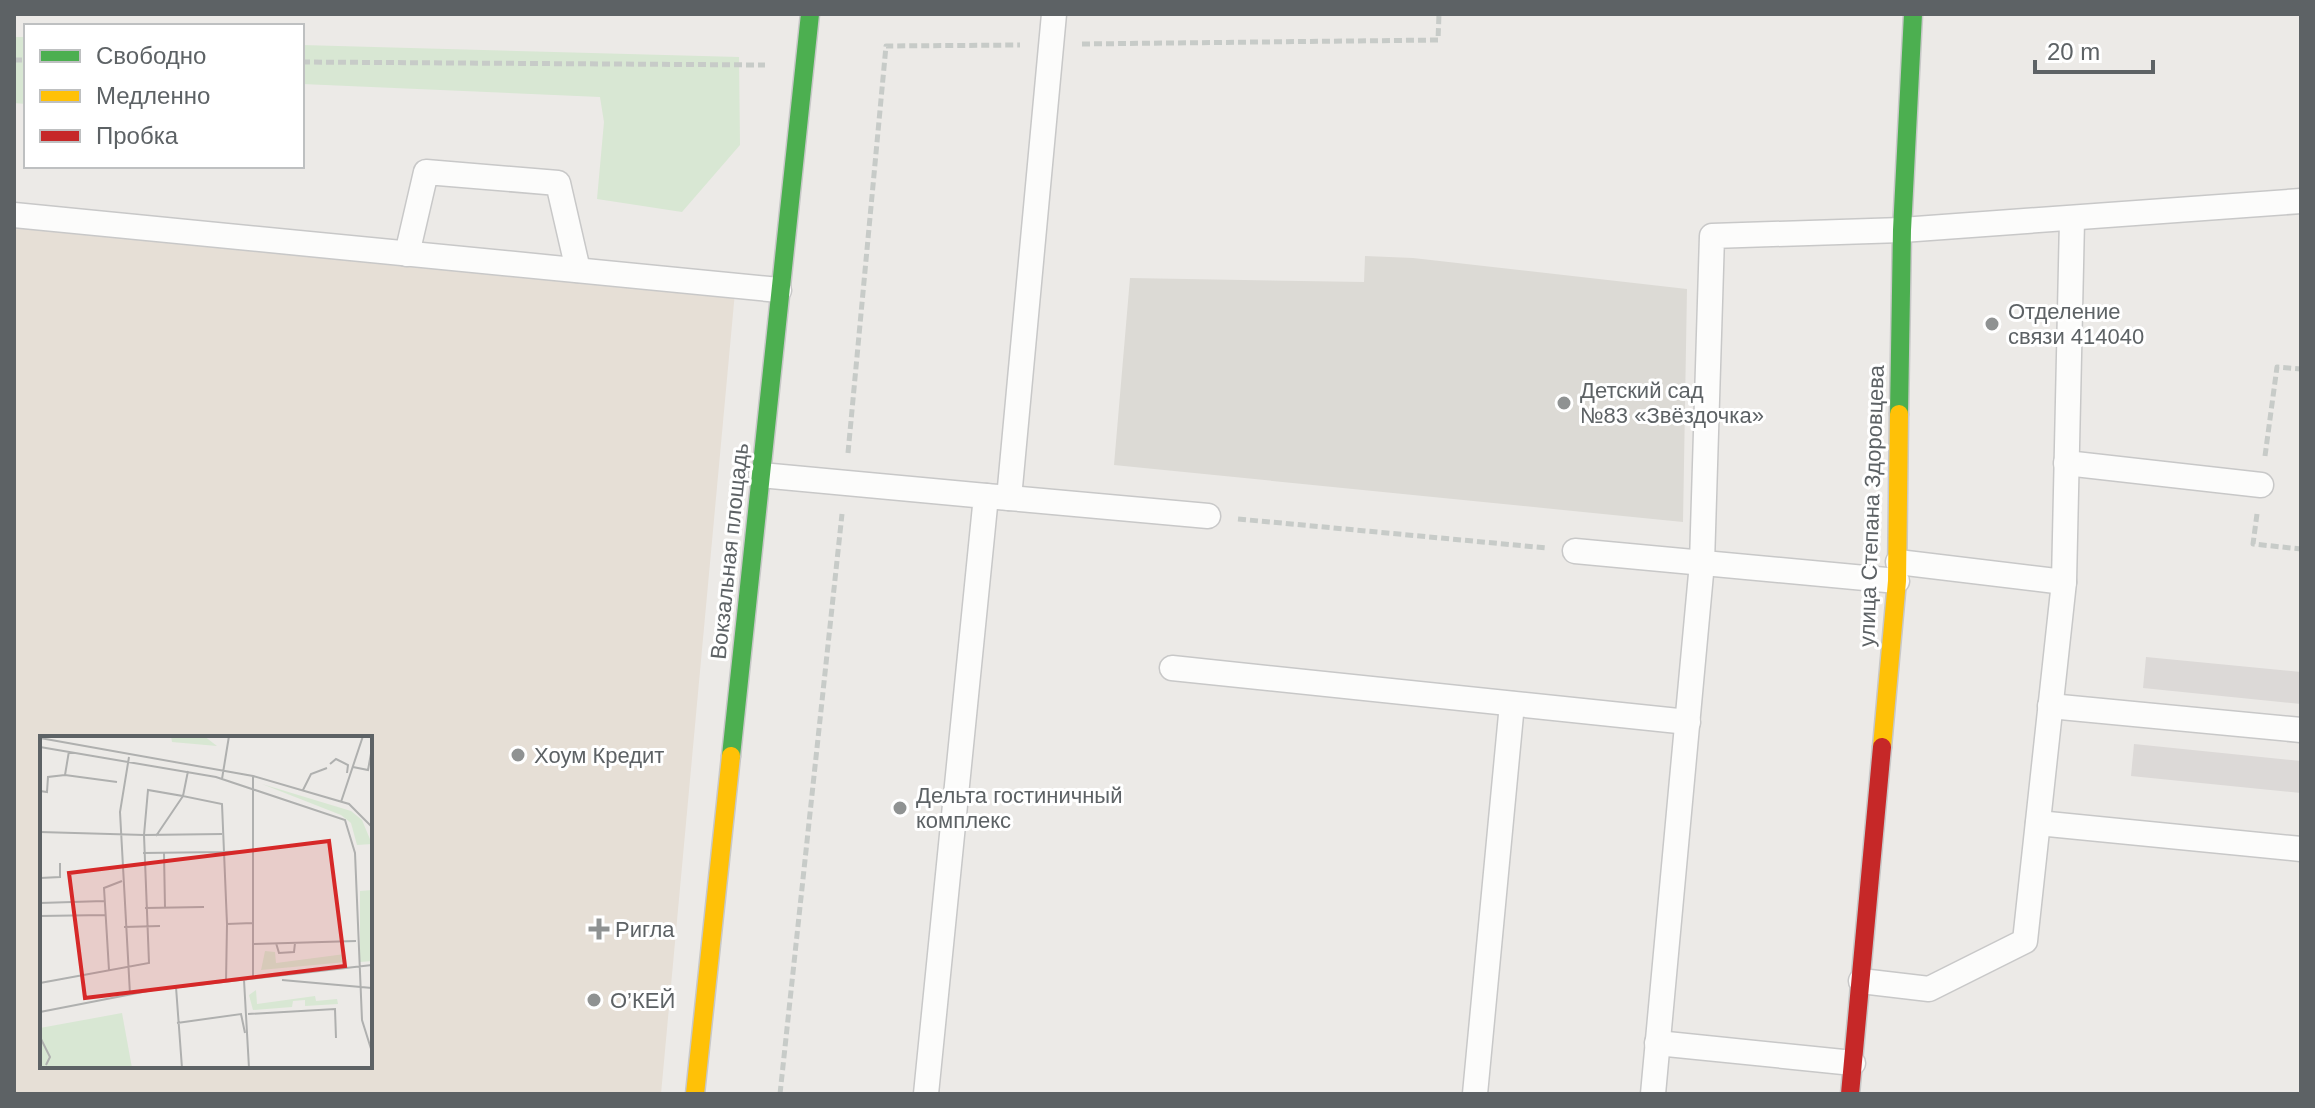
<svg xmlns="http://www.w3.org/2000/svg" width="2315" height="1108" font-family="Helvetica,sans-serif">
  <style>
    .commercial { fill: #e6dfd6; fill-rule: evenodd }
    .industrial { fill: #dcd9d7 }
    .education { fill: #dcdad5 }
    .green { fill: #d8e7d3 }
    .lines { fill: none; stroke-linecap: round; stroke-linejoin: round }
    .lane-casing { stroke: #c8c8c8; stroke-width: 27 }
    .fast-casing { stroke: #c8c8c8; stroke-width: 21 }
    .slow-casing { stroke: #c8c8c8; stroke-width: 21 }
    .jam-casing { stroke: #c8c8c8; stroke-width: 21 }
    .path { stroke: #c7cbc8; stroke-width: 5; stroke-dasharray: 8 4; stroke-linecap: butt }
    .lane { stroke: #fcfcfb; stroke-width: 24 }
    .fast { stroke: #4caf50; stroke-width: 18 }
    .slow { stroke: #ffc107; stroke-width: 18 }
    .jam { stroke: #c62828; stroke-width: 18 }
    .poi-dot { fill: #8f9292; stroke: #fff; stroke-width: 3 }
    .labels { text-anchor: middle; stroke-width: 6; stroke-linejoin: round; paint-order: stroke }
    .poi-label { font-size: 22px; fill: #5d6265; stroke: #fff; text-anchor: start }
    .street-label { font-size: 22px; fill: #5d6265; stroke: #fff }
    .inset-road { fill: none; stroke: #afb0af; stroke-width: 2 }
    .view { fill: #d62828; fill-opacity: 0.15; stroke: #d62828; stroke-width: 4 }
    .inset-edge { fill: none; stroke: #5d6265; stroke-width: 4 }
  </style>
  <rect width="100%" height="100%" fill="#eceae7"/>
  <path class="commercial" d="M14,227L735,292L661,1094H14ZM42,738H370V1066H42Z"/>
  <g class="industrial">
    <polygon points="2146,657 2301,672 2301,704 2143,688"/>
    <polygon points="2134,744 2301,761 2301,793 2131,776"/>
  </g>
  <polygon class="education" points="1365,256 1413,258 1687,289 1683,522 1114,465 1130,278 1364,282"/>
  <g class="green">
    <polygon points="14,37 26,37 26,104 14,103"/>
    <polygon points="302,45 739,57 740,145 682,212 597,199 604,122 600,97 302,84"/>
  </g>
  <g class="lines">
    <defs>
      <g id="lane">
        <polyline points="14,215 779,290"/>
        <polyline points="407,254 426,172 558,183 578,270"/>
        <polyline points="2066,463 2261,485"/>
        <polyline points="761,475 986,496 926,1094"/>
        <polyline points="986,496 1009,498 1054,14"/>
        <polyline points="1009,498 1208,516"/>
        <polyline points="1575,551 1897,581"/>
        <polyline points="1898,562 2064,582"/>
        <polyline points="1172,668 1688,722"/>
        <polyline points="2050,706 2301,730"/>
        <polyline points="2038,823 2301,849"/>
        <polyline points="1861,981 1929,989 2025,941 2064,582 2072,220"/>
        <polyline points="1657,1043 1853,1063"/>
        <polyline points="1475,1094 1512,704"/>
        <polyline points="1653,1094 1702,563 1712,236 1902,230 2301,201"/>
      </g>
      <g id="fast">
        <polyline points="1899,414 1902,230 1913,14"/>
        <polyline points="731,756 810,14"/>
      </g>
      <g id="slow">
        <polyline points="1882,747 1897,581 1899,414"/>
        <polyline points="695,1094 731,756"/>
      </g>
      <polyline id="jam" points="1850,1094 1882,747"/>
    </defs>
    <use href="#lane" class="lane-casing"/>
    <use href="#fast" class="fast-casing"/>
    <use href="#slow" class="slow-casing"/>
    <use href="#jam" class="jam-casing"/>
    <g class="path">
      <polyline points="1082,44 1438,40 1439,14"/>
      <polyline points="14,60 26,60"/>
      <polyline points="302,62 765,65"/>
      <polyline points="848,453 886,46 1020,45"/>
      <polyline points="2265,456 2277,367 2301,369"/>
      <polyline points="2257,514 2253,544 2301,549"/>
      <polyline points="1238,519 1547,548"/>
      <polyline points="780,1094 842,514"/>
    </g>
    <use href="#lane" class="lane"/>
    <use href="#fast" class="fast"/>
    <use href="#slow" class="slow"/>
    <use href="#jam" class="jam"/>
  </g>
  <g class="poi-dot">
    <circle cx="1992" cy="324" r="8"/>
    <circle cx="1564" cy="403" r="8"/>
    <circle cx="518" cy="755" r="8"/>
    <circle cx="900" cy="808" r="8"/>
    <path d="M595 917h8v8h8v8h-8v8h-8v-8h-8v-8h8z"/>
    <circle cx="594" cy="1000" r="8"/>
  </g>
  <g class="labels">
    <g class="poi-label">
      <text x="2008" y="319">Отделение<tspan x="2008" dy="25">связи 414040</tspan></text>
      <text x="1580" y="398">Детский сад<tspan x="1580" dy="25">№83 «Звёздочка»</tspan></text>
      <text x="534" y="763">Хоум Кредит</text>
      <text x="916" y="803">Дельта гостиничный<tspan x="916" dy="25">комплекс</tspan></text>
      <text x="615" y="937">Ригла</text>
      <text x="610" y="1008">О’КЕЙ</text>
    </g>
    <g class="street-label">
      <text transform="translate(1871 506) rotate(-88)" y="8">улица Степана Здоровцева</text>
      <text transform="translate(729 551) rotate(-84)" y="8">Вокзальная площадь</text>
    </g>
  </g>
  <g transform="translate(40 736)">
    <rect width="332" height="332" fill="#eceae7"/>
    <path d="M131,0H164L177,10L132,6ZM222,48L311,75L322,84L332,108L317,109L311,87L301,79ZM332,154V225L320,226V155ZM225,215L235,216L236,227L305,218L306,226L221,234ZM216,254L217,268L275,260L276,265L297,263L298,268L265,270V264L253,265L252,271L213,274L209,259ZM82,277L92,332H0V292Z" fill="#d8e7d3"/>
    <path class="inset-road" d="M0,2L213,40L309,68L332,91M0,11L176,41L305,84L315,117L322,284L332,316M89,21L80,76L90,258M290,28L296,23L308,29L307,37M313,31L328,34L332,12M25,39L29,15M182,43L189,0M263,54L271,38L287,32M0,55L7,56L8,41L25,39L77,46M301,66L323,0M0,96L104,99L108,54L143,60L148,35M116,100L143,60L182,68L187,188L213,187M185,116L211,115M103,117L183,116M124,117L125,172M0,142L20,141V127M0,167L64,165M105,172L164,171M0,180L65,179M84,191L120,190M236,207L239,217L254,216L255,207M213,208L316,205M69,234L64,152L82,145M213,243V40M204,244L209,332M242,244L332,252M186,246L187,188M0,247L109,227L104,99L182,98M136,251L142,332M0,276L113,254L332,229M208,278L295,273L296,302M137,287L201,278L205,297M0,301L10,321L6,329"/>
    <path class="view" d="M289,105L305,230L45,262L29,137Z"/>
    <rect width="332" height="332" class="inset-edge"/>
  </g>
  <rect width="2315" height="1108" fill="none" stroke="#5d6265" stroke-width="32"/>
  <rect x="24" y="24" width="280" height="144" fill="#ffffff" stroke="#bec0c1" stroke-width="2"/>
  <rect x="40" y="50" width="40" height="12" fill="#4caf50" stroke="#bec0c1" stroke-width="2"/>
  <text x="96" y="64" font-size="24" fill="#5d6265">Свободно</text>
  <rect x="40" y="90" width="40" height="12" fill="#ffc107" stroke="#bec0c1" stroke-width="2"/>
  <text x="96" y="104" font-size="24" fill="#5d6265">Медленно</text>
  <rect x="40" y="130" width="40" height="12" fill="#c62828" stroke="#bec0c1" stroke-width="2"/>
  <text x="96" y="144" font-size="24" fill="#5d6265">Пробка</text>
  <path d="M2035 60v12h118v-12" fill="none" stroke="#5d6265" stroke-width="4"/>
  <text x="2047" y="60" font-size="24" fill="#5d6265" stroke="#ffffff" stroke-width="6" paint-order="stroke">20 m</text>
</svg>
